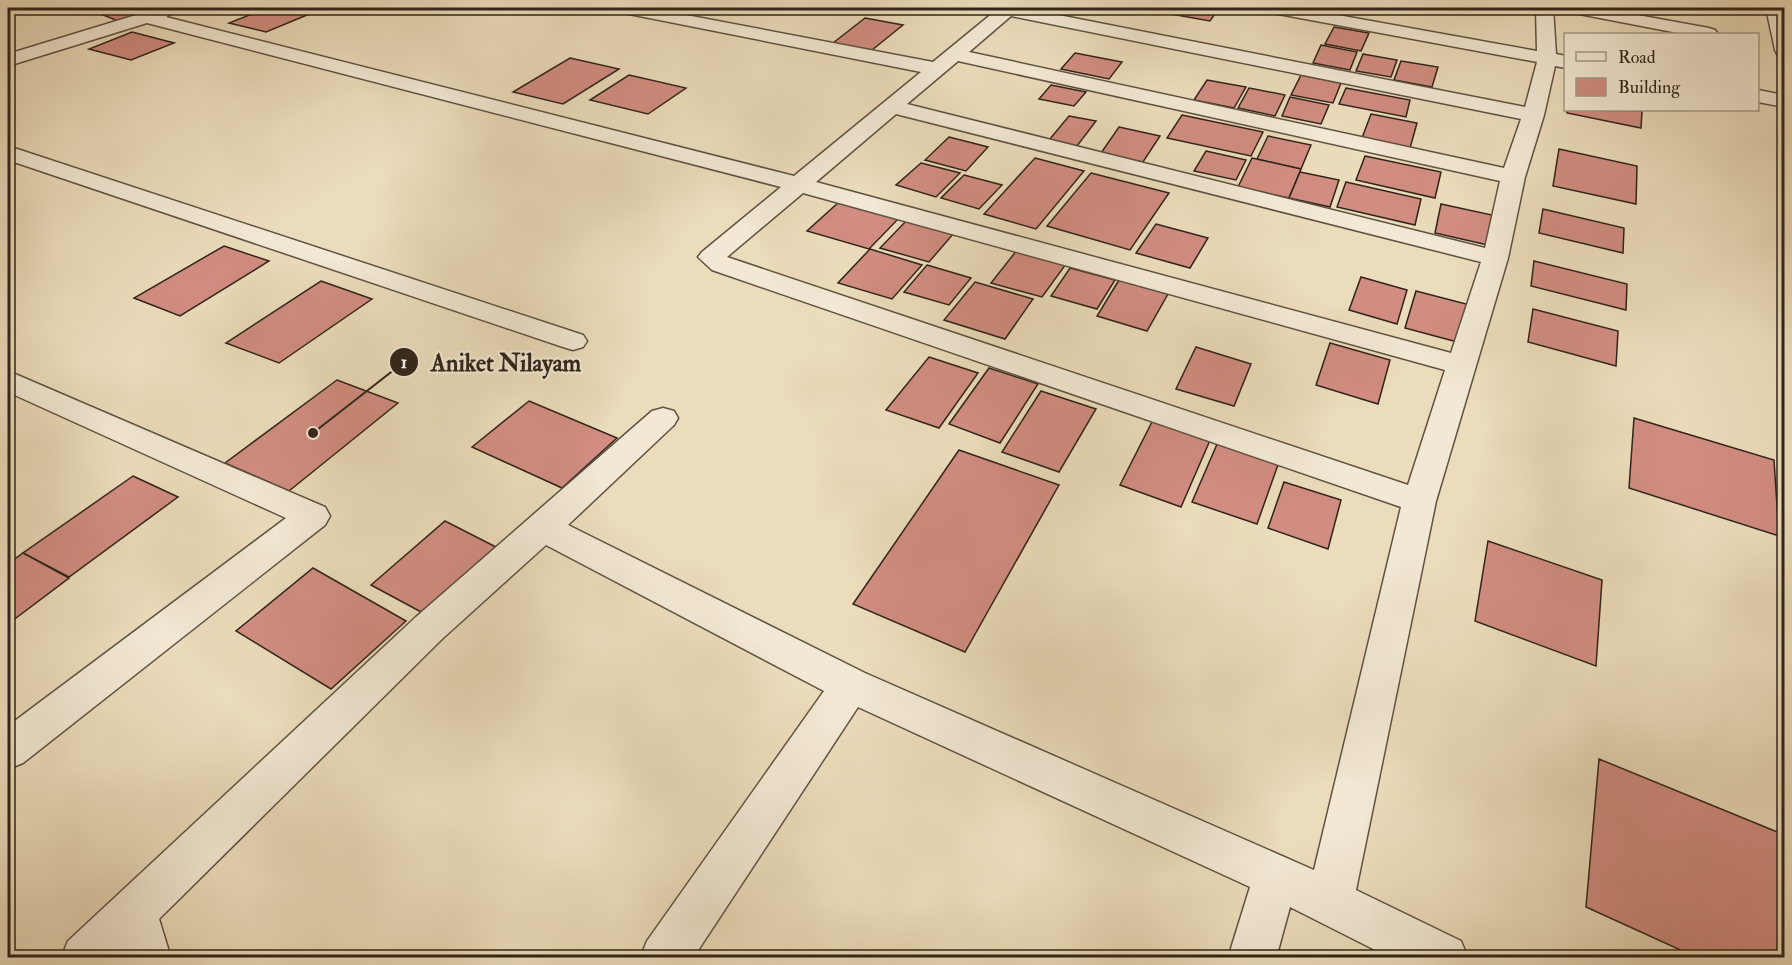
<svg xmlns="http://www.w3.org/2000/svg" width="1792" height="965" font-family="'IM FELL Double Pica',serif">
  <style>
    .building { fill: #d18d81; stroke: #302419; stroke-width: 1.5 }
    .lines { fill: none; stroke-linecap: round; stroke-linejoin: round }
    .street-casing { stroke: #5f5242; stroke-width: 3 }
    .street { fill: #f2e8d3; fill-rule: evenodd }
    .leader { fill: none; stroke: #302419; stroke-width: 2 }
    .callout-dot { fill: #302419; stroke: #f2e8d3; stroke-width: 2 }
    .mark-label { font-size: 18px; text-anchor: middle; font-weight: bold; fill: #fff }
    .callout-label { font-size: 24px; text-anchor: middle; font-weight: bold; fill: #302419; stroke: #f2e8d3; stroke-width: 4.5; stroke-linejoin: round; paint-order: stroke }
  </style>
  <rect width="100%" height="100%" fill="#ebdcbb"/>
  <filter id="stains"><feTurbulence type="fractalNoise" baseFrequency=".00333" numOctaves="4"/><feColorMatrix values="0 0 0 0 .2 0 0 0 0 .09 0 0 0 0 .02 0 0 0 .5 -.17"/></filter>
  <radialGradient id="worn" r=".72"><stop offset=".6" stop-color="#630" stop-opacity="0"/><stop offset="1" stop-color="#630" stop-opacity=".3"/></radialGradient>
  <g class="building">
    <polygon points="86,8 161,8 118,21"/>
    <polygon points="267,8 324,8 266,32 229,23"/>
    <polygon points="1169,8 1219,8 1210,21 1165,13"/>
    <polygon points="865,18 903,25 872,50 833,43"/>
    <polygon points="1334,27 1369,33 1361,51 1325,44"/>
    <polygon points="132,32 174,43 131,60 89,49"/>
    <polygon points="1321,45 1357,52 1350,70 1313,63"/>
    <polygon points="1075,53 1122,62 1109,79 1061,69"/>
    <polygon points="1363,54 1397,60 1391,77 1356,71"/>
    <polygon points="570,58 619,69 563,104 513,92"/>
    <polygon points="1401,61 1438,67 1432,87 1394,80"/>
    <polygon points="629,75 686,88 648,114 590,100"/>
    <polygon points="1301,75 1341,83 1333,103 1291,95"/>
    <polygon points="1207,80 1246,87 1234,108 1194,100"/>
    <polygon points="1051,85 1086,92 1074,106 1039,99"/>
    <polygon points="1249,88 1285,95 1275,116 1238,108"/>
    <polygon points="1346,88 1410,100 1406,117 1339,104"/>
    <polygon points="1290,97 1329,105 1321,124 1282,116"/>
    <polygon points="1567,110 1642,111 1641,128 1567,113"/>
    <polygon points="1371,114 1417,123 1410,148 1362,138"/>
    <polygon points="1182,115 1263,132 1251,156 1167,138"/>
    <polygon points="1069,116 1096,121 1077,146 1049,140"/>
    <polygon points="1119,127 1160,136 1143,162 1101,153"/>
    <polygon points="1268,136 1311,145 1301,169 1257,159"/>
    <polygon points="949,137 988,147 966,171 925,160"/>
    <polygon points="1559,149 1637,166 1636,204 1553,186"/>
    <polygon points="1206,151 1246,160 1236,180 1194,171"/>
    <polygon points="1365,156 1441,172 1435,198 1356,180"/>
    <polygon points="1035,158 1084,171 1036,229 984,214"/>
    <polygon points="1252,158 1301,169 1289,198 1238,187"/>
    <polygon points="921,163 960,173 936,197 896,185"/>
    <polygon points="1300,172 1339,180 1330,207 1289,198"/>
    <polygon points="1091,173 1169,193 1130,250 1047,226"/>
    <polygon points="964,175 1002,185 979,209 941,198"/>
    <polygon points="1346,182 1421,199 1415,225 1337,207"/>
    <polygon points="840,201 900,217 869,249 807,231"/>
    <polygon points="1441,204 1492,215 1488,245 1435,233"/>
    <polygon points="1543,209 1624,228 1623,253 1539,233"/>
    <polygon points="907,220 954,233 929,262 880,248"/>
    <polygon points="1156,224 1208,238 1190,268 1136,253"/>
    <polygon points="224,246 269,261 180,316 134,298"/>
    <polygon points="870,249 922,265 892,299 838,283"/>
    <polygon points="1017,250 1066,264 1042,297 991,283"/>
    <polygon points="1534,261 1627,284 1626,310 1531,286"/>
    <polygon points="927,265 971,278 949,305 904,292"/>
    <polygon points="1070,268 1115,280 1097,309 1051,296"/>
    <polygon points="1361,277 1407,290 1397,324 1349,310"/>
    <polygon points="1119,280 1168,294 1147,331 1097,316"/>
    <polygon points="321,281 372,299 279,363 226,343"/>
    <polygon points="975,282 1033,299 1005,339 944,320"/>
    <polygon points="1416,291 1470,305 1461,343 1405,328"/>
    <polygon points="1533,309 1618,331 1616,366 1528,342"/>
    <polygon points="1330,343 1390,360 1378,404 1316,385"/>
    <polygon points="1196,347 1251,364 1234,406 1176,389"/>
    <polygon points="929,357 978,373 939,428 886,410"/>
    <polygon points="989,368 1038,384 1000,443 949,424"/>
    <polygon points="337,380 398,403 289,491 225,463"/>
    <polygon points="1041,391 1096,409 1059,472 1002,452"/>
    <polygon points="529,401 617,438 562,488 472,447"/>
    <polygon points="1634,418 1774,460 1779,536 1629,488"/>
    <polygon points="1153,420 1211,438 1181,507 1120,485"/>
    <polygon points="1218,442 1279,462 1257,524 1192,502"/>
    <polygon points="959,450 1059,485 965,652 853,604"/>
    <polygon points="133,476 178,497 69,577 23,553"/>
    <polygon points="1284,482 1341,500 1328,549 1268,528"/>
    <polygon points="445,521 496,547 423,613 371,585"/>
    <polygon points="1488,541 1602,580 1596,666 1475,621"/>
    <polygon points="23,553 69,578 8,624 8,564"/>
    <polygon points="313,568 406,621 331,689 236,631"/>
    <polygon points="1599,759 1782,834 1784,958 1698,958 1586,907"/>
  </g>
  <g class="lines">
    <defs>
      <g id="street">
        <path d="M159,8H172L175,11L166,17L794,176L921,72L624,13L618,12L616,8H649L933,62L994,12L991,8H1023L1525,107L1537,62L1273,13L1267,12L1264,8H1299L1537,51L1536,8H1553L1556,54L1566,56V68L1555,66L1544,115L1525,177L1508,258L1436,501L1356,890L1461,941L1468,958H1391L1290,907L1276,958H1228L1250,887L858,707L693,958H640L647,941L824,691L546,545L442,639L159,919L171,958H123L122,956L120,958H61L68,941L416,617L652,411L663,408L674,411L678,418L674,425L568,525L865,673L1314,870L1401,507L712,270L698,257L702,252L781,187L147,23L8,66V54ZM1011,16L1521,119L1504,168L969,52ZM958,61L1500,181L1485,248L907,104ZM896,114L1481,262L1451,353L816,182ZM803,193L1445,370L1408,485L727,257Z"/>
        <polygon points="1565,8 1599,8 1709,28 1715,30 1718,34 1683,34 1574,13 1568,12"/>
        <polygon points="1766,8 1783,8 1784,56 1777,54 1775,50"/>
        <polygon points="1758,90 1784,95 1784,107 1758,102"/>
        <polygon points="8,146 583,335 587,341 583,347 573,350 563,347 8,160"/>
        <polygon points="8,371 325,507 330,516 325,525 23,763 8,769 8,726 286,518 8,392"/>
      </g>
    </defs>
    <use href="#street" class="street-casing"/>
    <use href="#street" class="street"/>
  </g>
  <path class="leader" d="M313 433L404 362"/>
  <g class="callout-dot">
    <circle cx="313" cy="433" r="6"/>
    <circle cx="404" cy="362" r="15"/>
  </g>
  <g class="mark-label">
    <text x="404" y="368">1</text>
  </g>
  <g class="callout-label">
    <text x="506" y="371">Aniket Nilayam</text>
  </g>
  <rect width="1792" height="965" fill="none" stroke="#ebdcbb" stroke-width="30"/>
  <rect x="9" y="9" width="1774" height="947" fill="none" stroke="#302419" stroke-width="3"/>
  <rect x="15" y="15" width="1762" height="935" fill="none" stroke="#302419" stroke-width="1.5"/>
  <rect x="1564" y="33" width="195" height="78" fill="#f2e8d3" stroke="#a49a89" stroke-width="1.5"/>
  <rect x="1576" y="52" width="30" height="9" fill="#f2e8d3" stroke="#a49a89" stroke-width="1.5"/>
  <text x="1618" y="63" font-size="18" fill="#302419">Road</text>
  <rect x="1576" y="78" width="30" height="18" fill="#d18d81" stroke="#a49a89" stroke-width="1.5"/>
  <text x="1618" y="93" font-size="18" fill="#302419">Building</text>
  <rect width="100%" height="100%" filter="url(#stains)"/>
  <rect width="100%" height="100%" fill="url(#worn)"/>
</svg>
